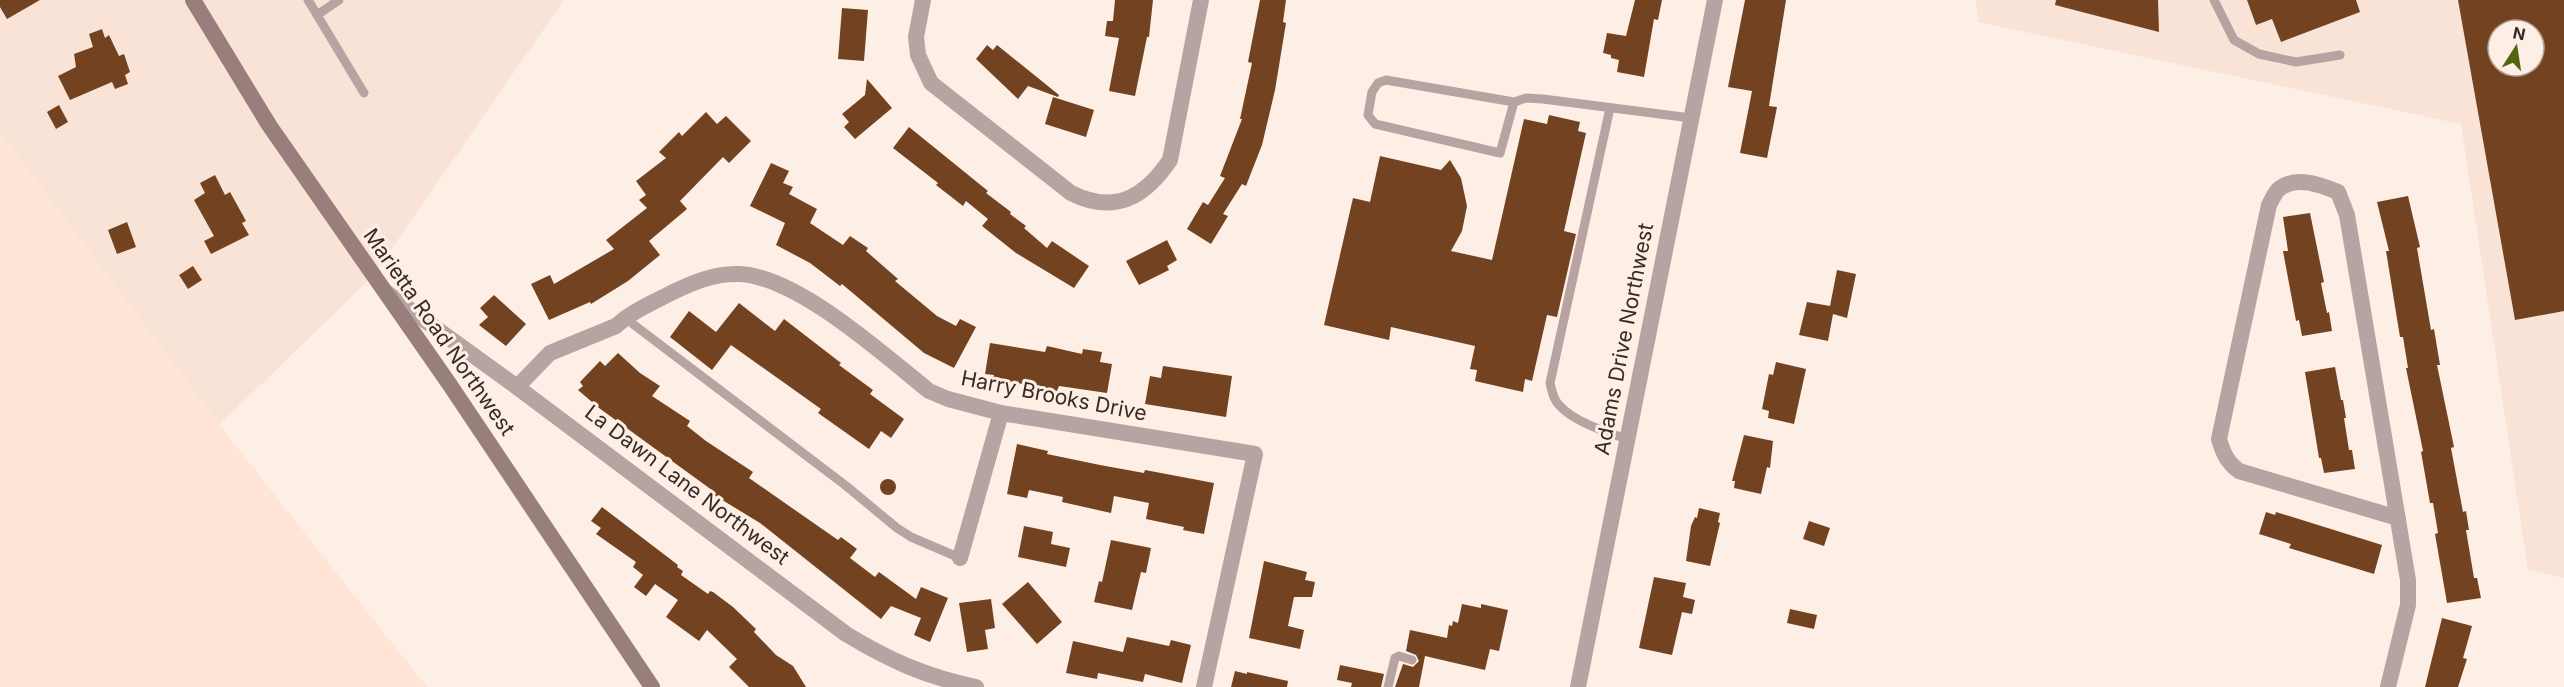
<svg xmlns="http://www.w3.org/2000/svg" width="2564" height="687" font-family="Inter,sans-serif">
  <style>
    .commercial { fill: #f9e3d6; fill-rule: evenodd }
    .built { fill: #fee5d5 }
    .building { fill: #734321; fill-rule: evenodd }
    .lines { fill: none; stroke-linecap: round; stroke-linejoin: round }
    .service { stroke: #b7a4a2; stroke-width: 9 }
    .minor { stroke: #b7a4a2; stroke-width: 16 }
    .secondary { stroke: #997f7b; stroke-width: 16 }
    .labels { text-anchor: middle; stroke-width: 6; stroke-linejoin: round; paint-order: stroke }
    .street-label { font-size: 21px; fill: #382b23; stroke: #fdefe6 }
  </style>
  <rect width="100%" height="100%" fill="#fdefe6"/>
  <g class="commercial">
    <polygon points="0,0 564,0 372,277 219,425 0,133"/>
    <path d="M1976,0H2564V578L2528,570L2461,124L1978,22ZM2498,30H2534V66H2498Z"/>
  </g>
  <polygon class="built" points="0,133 219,425 427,687 0,687"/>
  <g class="building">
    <polygon points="0,0 40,0 7,19 0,7"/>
    <polygon points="1115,0 1153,0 1149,37 1147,37 1135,96 1109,91 1119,38 1105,36 1107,21 1113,21"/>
    <polygon points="1260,0 1286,0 1283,22 1286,23 1275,90 1262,145 1251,173 1246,186 1242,184 1223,214 1228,216 1211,244 1187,229 1203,202 1208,205 1225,178 1220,176 1242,119 1240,119 1252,63 1248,62"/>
    <polygon points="1635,0 1662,0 1658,20 1654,19 1644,77 1617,72 1619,60 1611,58 1611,55 1603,53 1607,33 1626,36"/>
    <polygon points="1745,0 1786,0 1769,106 1777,107 1767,158 1740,153 1752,91 1728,87"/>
    <polygon points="2056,0 2158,0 2159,32 2055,5"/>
    <polygon points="2247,0 2356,0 2360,12 2281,42 2272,19 2256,25"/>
    <path d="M2458,0H2564V311L2515,320ZM2498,30H2534V66H2498Z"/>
    <polygon points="842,8 868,10 864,61 838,59"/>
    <polygon points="102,29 105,38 109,35 119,56 124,54 130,72 125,75 128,84 115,89 112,82 70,100 58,76 76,67 74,54 93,47 89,34"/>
    <polygon points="987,45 993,50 997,45 1059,95 1058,97 1028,86 1018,99 976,59"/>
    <polygon points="867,79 892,108 855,139 844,127 849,122 842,114 865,95"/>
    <polygon points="1053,97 1094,110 1086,137 1045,124"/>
    <polygon points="59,105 68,122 56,129 47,112"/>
    <polygon points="706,112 717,124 726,116 751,141 729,163 723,157 680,201 687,209 649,241 660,255 628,281 591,304 590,302 549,320 531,284 550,275 554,284 614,249 606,240 647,208 639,200 646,195 636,181 666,158 659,152 679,132 682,136"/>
    <polygon points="1549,115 1580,122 1578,131 1586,133 1564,231 1576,234 1557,317 1547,315 1532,381 1525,379 1523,392 1475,381 1477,370 1470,369 1475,346 1391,327 1389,340 1324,325 1353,198 1370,202 1380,156 1441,170 1450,160 1461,178 1467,206 1462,231 1451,251 1492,260 1524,119 1547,124"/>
    <polygon points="909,127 988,191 986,193 1011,212 1010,214 1026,226 1024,228 1047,248 1052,241 1089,266 1074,288 1016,253 982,226 988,219 966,201 963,206 936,185 938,183 893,148"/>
    <polygon points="771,163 789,171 783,183 793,187 789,194 817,209 810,223 843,245 850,236 868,248 866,251 898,279 895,281 937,316 956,326 960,319 976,327 954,368 924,353 842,284 840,286 810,263 776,245 785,223 750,206"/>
    <polygon points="215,175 225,195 230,192 246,221 242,223 249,235 211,254 204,241 214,236 194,200 205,193 200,183"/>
    <polygon points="2408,196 2420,247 2417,248 2431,330 2434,329 2440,365 2437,365 2454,447 2451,448 2463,512 2466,511 2469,530 2466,530 2474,578 2477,578 2481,598 2447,603 2435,534 2438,533 2433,503 2430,503 2421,452 2423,451 2406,368 2408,368 2403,337 2400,337 2386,251 2389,251 2377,202"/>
    <polygon points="2310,213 2324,282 2321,283 2327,313 2329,312 2332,331 2302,336 2299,320 2296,321 2283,251 2288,251 2283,217"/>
    <polygon points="127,222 136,247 117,254 108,230"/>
    <polygon points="1167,240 1177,260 1167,266 1169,270 1139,285 1126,261"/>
    <polygon points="193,266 202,280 188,289 179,275"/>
    <polygon points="1837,270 1856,274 1847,318 1833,314 1828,341 1799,335 1807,302 1830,306"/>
    <polygon points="494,295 526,324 506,346 479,325 488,317 480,308"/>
    <polygon points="739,303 775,331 784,319 841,363 839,365 873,390 870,394 904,419 891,438 881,431 869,449 818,413 821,409 731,345 712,370 670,337 689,311 716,332"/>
    <polygon points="990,343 1045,352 1047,346 1082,354 1083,349 1102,352 1100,362 1112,364 1107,393 1059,386 1057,391 993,378 994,375 985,374"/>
    <polygon points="618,353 640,373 660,386 652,396 690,421 687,426 706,441 753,472 749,478 838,540 841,537 857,549 850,558 875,577 879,572 916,599 921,587 948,598 930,642 914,635 921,618 891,606 881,619 760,523 714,495 716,493 599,408 578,390 583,386 580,382 600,361 605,366"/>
    <polygon points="1776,362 1806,369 1794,424 1768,418 1769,411 1762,409 1769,374 1773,375"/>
    <polygon points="1163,366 1232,376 1226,417 1145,404 1150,376 1161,378"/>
    <polygon points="2335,367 2341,400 2343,400 2346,418 2344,418 2349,450 2352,450 2355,469 2324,473 2321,458 2319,458 2305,372"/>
    <polygon points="1744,435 1773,441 1770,468 1767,467 1761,494 1734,488 1735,481 1732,481"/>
    <polygon points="1017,444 1048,451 1047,454 1100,465 1144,473 1145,470 1214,483 1204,534 1183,530 1184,527 1146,519 1149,503 1114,496 1111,513 1062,502 1063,497 1029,490 1027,498 1007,494"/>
    <circle cx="888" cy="487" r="8"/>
    <polygon points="602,507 678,565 677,567 683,571 681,575 708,594 710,591 713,592 733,607 756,629 754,632 776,655 793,666 806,687 749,687 729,667 737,659 707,630 699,641 666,617 678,600 655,584 646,596 634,587 643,575 633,567 636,562 596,534 601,528 591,521"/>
    <polygon points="1699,508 1720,513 1718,522 1720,523 1710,566 1686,561 1691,526 1695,517 1697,518"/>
    <polygon points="2266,512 2275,515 2276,512 2382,545 2374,574 2289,548 2291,544 2259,534"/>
    <polygon points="1809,521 1830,528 1824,546 1803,539"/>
    <polygon points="1024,526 1053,532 1051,544 1070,548 1066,567 1018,557"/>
    <polygon points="1111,540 1151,548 1146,573 1141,572 1132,610 1094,602 1099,581 1102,582"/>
    <polygon points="1264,561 1307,572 1305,580 1315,582 1312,597 1294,597 1288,626 1304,630 1300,649 1249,638"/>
    <polygon points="1654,577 1686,583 1683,597 1695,600 1692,614 1682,612 1672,655 1639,648"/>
    <polygon points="1028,582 1062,622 1037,644 1002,604"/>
    <polygon points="991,599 995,628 985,630 988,649 967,652 959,603"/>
    <polygon points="1462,604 1481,608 1481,604 1508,610 1499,651 1490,649 1485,670 1425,656 1419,687 1395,687 1403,664 1413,667 1419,661 1416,655 1406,651 1410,630 1447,638 1449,625 1452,626 1453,621 1458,623"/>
    <polygon points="1790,609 1817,615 1814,629 1787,623"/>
    <polygon points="2442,618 2472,626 2463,658 2467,659 2458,687 2425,687"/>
    <polygon points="1127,637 1169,646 1171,640 1191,645 1182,683 1145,674 1143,682 1098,673 1097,679 1066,673 1073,641 1123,652"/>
    <polygon points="1340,665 1384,674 1381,687 1351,687 1352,683 1337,680"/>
    <polygon points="1235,671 1247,674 1247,672 1288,681 1287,687 1231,687"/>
  </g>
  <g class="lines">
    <g class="service">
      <polyline points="308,0 364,93"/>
      <polyline points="2214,0 2234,40 2259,54 2296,62 2340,55"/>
      <polyline points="317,15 339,0"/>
      <polyline points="1514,102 1500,153 1375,124 1368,115 1372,92 1378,83 1386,80 1514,102 1526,98 1543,99 1691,118"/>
      <path d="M1610,108L1550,383C1552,391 1553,399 1559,405C1574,422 1606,432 1627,439"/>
      <polyline points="625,318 845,485 897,528 911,537 960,558"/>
      <polyline points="1388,687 1395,658 1399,656 1412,660"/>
    </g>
    <g class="minor">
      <path d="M923,0L916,37L918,55L931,83L1071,193C1115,215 1145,197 1170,160L1201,0"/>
      <path d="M387,293L517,387L846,634C889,660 926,677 976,687"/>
      <path d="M517,387L550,353L616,326C632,311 652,303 671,293C692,283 712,274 736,274C794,273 884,355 929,391L948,399L1001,413L1255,454L1204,687"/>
      <polyline points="960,558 1001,413"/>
      <polyline points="1578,687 1715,0"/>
      <path d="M2388,687L2408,605V580L2347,215L2338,192C2321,185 2296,175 2279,189C2275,192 2272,200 2269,205L2219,439C2223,453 2227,462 2239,471L2398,518"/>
    </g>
    <polyline class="secondary" points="193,0 269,125 450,385 652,687"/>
  </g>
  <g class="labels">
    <g class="street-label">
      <text transform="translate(439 332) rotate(55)" y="7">Marietta Road Northwest</text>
      <text transform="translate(1624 339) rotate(-79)" y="7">Adams Drive Northwest</text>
      <text transform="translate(1054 396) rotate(11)" y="7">Harry Brooks Drive</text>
      <text transform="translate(687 485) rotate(37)" y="7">La Dawn Lane Northwest</text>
    </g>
  </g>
  <g transform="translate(2516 48) rotate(12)"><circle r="28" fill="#fdefe6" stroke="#aea198" stroke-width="1.5"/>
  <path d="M0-4.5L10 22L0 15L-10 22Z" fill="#52640d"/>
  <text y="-9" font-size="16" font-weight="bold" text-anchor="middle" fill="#382b23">N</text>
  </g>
</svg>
